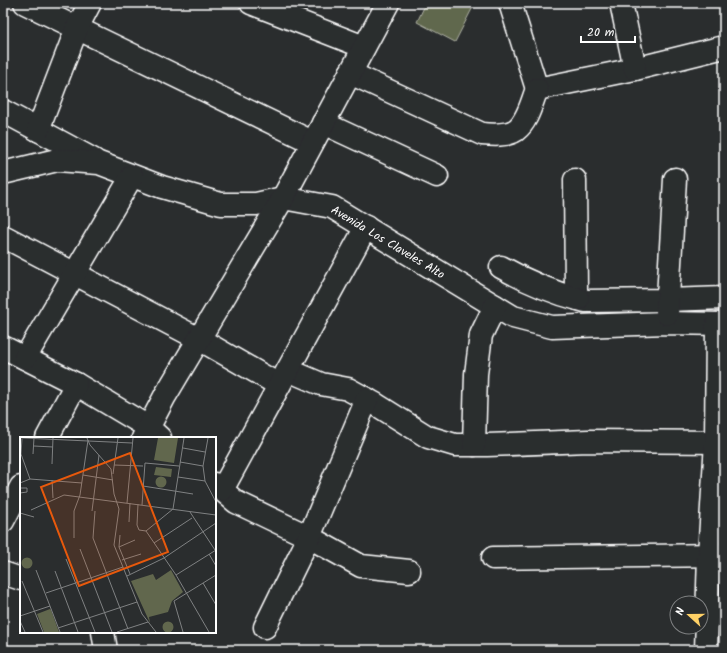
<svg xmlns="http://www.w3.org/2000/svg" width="727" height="653" font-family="Kalam,sans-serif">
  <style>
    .green { fill: #61674d; stroke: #b0b3a6 }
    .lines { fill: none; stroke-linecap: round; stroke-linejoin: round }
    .minor-casing { stroke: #fff; stroke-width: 25 }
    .minor { stroke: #2a2d2e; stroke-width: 22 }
    .labels { text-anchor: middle; stroke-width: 4; stroke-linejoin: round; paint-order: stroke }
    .street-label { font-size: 12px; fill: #fff; stroke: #2a2d2e }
    .inset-road { fill: none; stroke: #7f8182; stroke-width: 1 }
    .view { fill: #e8590c; fill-opacity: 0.15; stroke: #e8590c; stroke-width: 2 }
    .inset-edge { fill: none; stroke: #fff; stroke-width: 2 }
  </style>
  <rect width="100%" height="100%" fill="#2a2d2e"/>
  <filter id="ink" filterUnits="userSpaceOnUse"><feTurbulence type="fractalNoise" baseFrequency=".025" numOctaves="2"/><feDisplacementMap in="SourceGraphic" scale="8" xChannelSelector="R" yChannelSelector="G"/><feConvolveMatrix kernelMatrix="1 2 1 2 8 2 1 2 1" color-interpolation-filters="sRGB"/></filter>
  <g filter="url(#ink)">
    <polygon class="green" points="426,3 475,3 455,42 417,22"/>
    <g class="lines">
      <defs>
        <g id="minor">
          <polyline points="25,3 312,142"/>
          <polyline points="251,3 364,47"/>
          <polyline points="510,3 537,89 635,69 724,47"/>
          <polyline points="621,3 635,69"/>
          <path d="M350,73L482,134C493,135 507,136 516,130C528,121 532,101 537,89"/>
          <polyline points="3,111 94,160"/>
          <polyline points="323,123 437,176"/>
          <polyline points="38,130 77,28 90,3"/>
          <polyline points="3,173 57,160 99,163 162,187 221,204 256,204 283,198 332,207 513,317 552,327 666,323 724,324"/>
          <polyline points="575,180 576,290 578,299 585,301 668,300 724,298"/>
          <polyline points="3,236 199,339 279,385"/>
          <path d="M501,267C526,281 551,292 578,299"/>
          <polyline points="667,314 675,179"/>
          <polyline points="3,347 76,384 148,427 160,438"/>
          <polyline points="25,358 132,176"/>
          <polyline points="288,370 321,384 348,389 377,405 428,437 455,445 487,445 588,441 724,442"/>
          <polyline points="47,438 76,384"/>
          <polyline points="143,438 165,396 283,198 388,3"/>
          <polyline points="474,445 476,374 481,335 495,306"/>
          <polyline points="215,484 236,502 309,537 361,566 409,571"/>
          <polyline points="222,490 366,227"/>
          <polyline points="3,521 21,487"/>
          <polyline points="493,558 724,555"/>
          <polyline points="3,573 21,579"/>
          <polyline points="265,627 309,537 367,399"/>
          <polyline points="103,632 106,650"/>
          <polyline points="706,650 709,555 716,442 717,324"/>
        </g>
      </defs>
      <use href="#minor" class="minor-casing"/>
      <use href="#minor" class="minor"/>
    </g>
  </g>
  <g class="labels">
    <g class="street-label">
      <text transform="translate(388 242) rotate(31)" y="4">Avenida Los Claveles Alto</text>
    </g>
  </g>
  <g transform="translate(20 437)">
    <rect width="196" height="196" fill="#2a2d2e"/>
    <path d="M138,1H158L154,26L134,23ZM136,30L152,32L151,40L134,38ZM135.5 45a5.5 5.5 0 1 1 11 0a5.5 5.5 0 1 1-11 0ZM1.5 126a5.5 5.5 0 1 1 11 0a5.5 5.5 0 1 1-11 0ZM151,133L163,155L152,164L148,175L129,180L130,186L111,144L133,137L136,143ZM30,172L31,173L39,195H24L17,177ZM142.5 190a5.5 5.5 0 1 1 11 0a5.5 5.5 0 1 1-11 0Z" fill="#61674d"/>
    <path class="inset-road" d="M3,1L112,6M67,1L70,8L91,32L94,57L99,72L94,108L122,177L136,195M164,1L153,72L126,94L156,138L189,195M188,1L183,29L185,44L196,65M14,9L33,10M163,11L185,15M13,17L14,1M160,25L183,29M32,27L33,1M94,28L123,29M93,37L98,1M63,38L93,43M158,40L185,44M10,42L62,46M32,43L33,61M0,46L10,42L1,17L2,1M123,49L173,57M0,51H7V55L0,56M107,66L113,1M118,67L117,88L119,93L126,94M122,68L125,26L159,29M11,73L44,58L196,78M72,74L79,18M75,74L73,101L108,192M170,75L195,113M0,76L14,80M109,85L110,66M54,101V74L60,58L68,3M134,106L172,81M99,110L100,98M60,112L92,195M189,117L196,129M46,122L75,195M102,123L121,117M16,133L40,195M35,134L58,195M110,137L99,110L115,103M156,138L196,113M107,139L144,121L196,86M2,144L23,195M183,146L196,168M26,156L103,130M0,179L30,169M0,184L5,195M38,191L117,165M97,195L128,185M163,195L154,164L196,138"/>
    <path class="view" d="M110,16L148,115L59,149L21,50Z"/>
    <rect width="196" height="196" class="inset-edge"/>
  </g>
  <rect width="727" height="653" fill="none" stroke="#2a2d2e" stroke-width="16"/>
  <rect x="8" y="8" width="711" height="637" fill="none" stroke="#fff" stroke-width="1.5" filter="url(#ink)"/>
  <g transform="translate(689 615) rotate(291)"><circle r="19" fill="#2a2d2e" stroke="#7f8182"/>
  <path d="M0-3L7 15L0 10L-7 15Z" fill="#ffd166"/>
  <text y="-6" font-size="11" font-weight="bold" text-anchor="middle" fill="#ffffff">N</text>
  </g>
  <path d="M581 36v6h54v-6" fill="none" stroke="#ffffff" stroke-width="2"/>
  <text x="587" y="36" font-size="12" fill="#ffffff" stroke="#2a2d2e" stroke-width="3" paint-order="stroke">20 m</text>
</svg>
